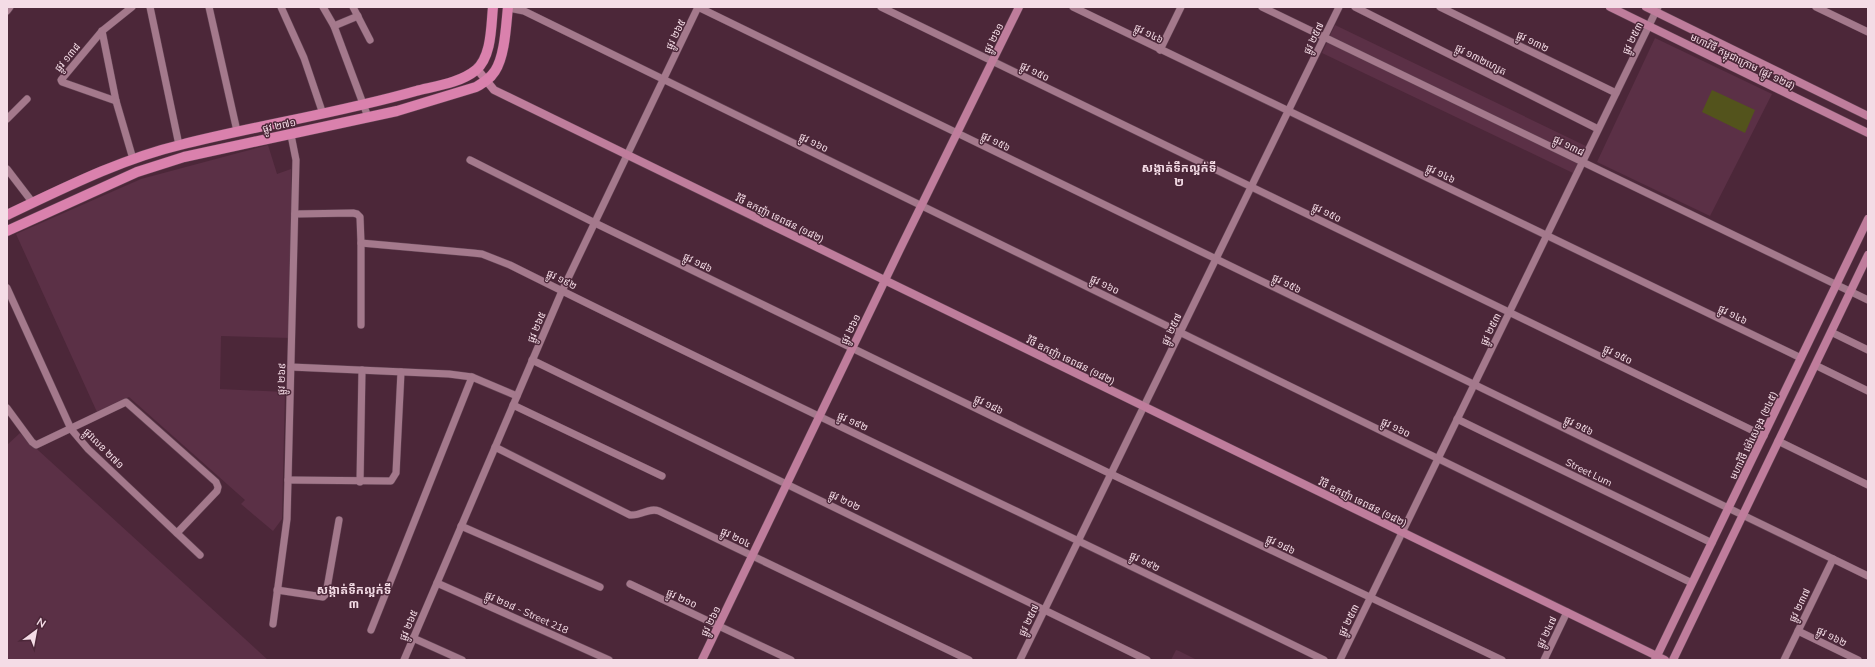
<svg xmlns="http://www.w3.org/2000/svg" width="1875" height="667" font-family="Mulish,'Noto Sans Khmer',sans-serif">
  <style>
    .built { fill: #5b3046 }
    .garden { fill: #53531c }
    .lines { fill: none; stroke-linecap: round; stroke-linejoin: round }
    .street-casing { stroke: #634454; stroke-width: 8 }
    .secondary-casing { stroke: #634454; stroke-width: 9 }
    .primary-casing { stroke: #634454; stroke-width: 11 }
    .street { stroke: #a4798c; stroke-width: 7 }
    .secondary { stroke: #bf7d9c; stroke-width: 8 }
    .primary { stroke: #da81ad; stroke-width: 10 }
    .labels { text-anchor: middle; stroke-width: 3; stroke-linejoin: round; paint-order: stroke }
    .street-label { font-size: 10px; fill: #f4dce6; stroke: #4c2739 }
    .quarter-label { font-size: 12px; font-weight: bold; fill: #f4dce6; stroke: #4c2739 }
  </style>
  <rect width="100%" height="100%" fill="#4c2739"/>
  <g class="built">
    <polygon points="1335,25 1588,147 1575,174 1322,53"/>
    <polygon points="1655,38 1772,94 1710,216 1597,162"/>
    <polygon points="268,145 277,174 291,169 291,338 221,336 220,389 285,392 282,519 273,531 241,504 245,500 129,397 97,412 16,234 141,179"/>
    <polygon points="20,433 39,451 268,660 7,660 7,445"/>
    <polygon points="1176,650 1179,651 1197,660 1171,660"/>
  </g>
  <polygon class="garden" points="1712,90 1755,110 1745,133 1702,112"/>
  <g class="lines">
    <defs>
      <g id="street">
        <polyline points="150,7 179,145"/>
        <polyline points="209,7 237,131"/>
        <polyline points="281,7 304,58 323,114"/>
        <polyline points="323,7 334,26 368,117"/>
        <polyline points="353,7 370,40"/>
        <polyline points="698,7 1868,576"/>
        <polyline points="881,7 1764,436"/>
        <polyline points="1073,7 1801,358"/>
        <polyline points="1262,7 1868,300"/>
        <polyline points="1355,7 1598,129"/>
        <polyline points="1440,7 1616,93"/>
        <polyline points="1816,7 1868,32"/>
        <polyline points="508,8 524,11 1692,583"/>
        <polyline points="7,11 10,7"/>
        <polyline points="334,26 358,16"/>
        <polyline points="102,31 116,101 133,159"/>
        <polyline points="1160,50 1181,7"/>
        <polyline points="116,101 62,82 61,80 102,31 132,7"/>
        <polyline points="7,119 27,99"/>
        <polyline points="470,160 595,223 1111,474 1502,660"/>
        <polyline points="7,169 33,203"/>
        <polyline points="295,214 353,213 357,214 360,217 361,243 361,325"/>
        <path d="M361,243L473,253L482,254L510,265C780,400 1053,527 1324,660"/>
        <polyline points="7,288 71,429 88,449 200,555"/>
        <polyline points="1831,332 1868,350"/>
        <polyline points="532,360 1147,660"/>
        <polyline points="1815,365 1868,391"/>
        <polyline points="291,367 449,374 472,377 517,396"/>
        <polyline points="513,405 662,476"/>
        <polyline points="7,408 32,442 36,445 126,402 216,482 218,487 217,491 177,533"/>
        <polyline points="1457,419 1712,543"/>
        <polyline points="1778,441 1868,485"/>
        <path d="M495,447L630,515C642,516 649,507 659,511L969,660"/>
        <polyline points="288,480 391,481 396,473 401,372"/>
        <polyline points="360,482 362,370"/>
        <polyline points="461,526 600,587"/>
        <polyline points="437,583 609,660"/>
        <polyline points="630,584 791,660"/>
        <polyline points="277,590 323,597 326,594 339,520"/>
        <polyline points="273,624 287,519 288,480 296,160 291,135"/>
        <polyline points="371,630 472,377"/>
        <polyline points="1798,631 1858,660"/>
        <polyline points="413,638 462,660"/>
        <polyline points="404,660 562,291 698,7"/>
        <polyline points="1020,660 1339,7"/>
        <polyline points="1340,660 1658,7"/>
        <polyline points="1544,660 1567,612"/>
        <polyline points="1784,660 1833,559"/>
      </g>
      <g id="secondary">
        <polyline points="1610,7 1868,133"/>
        <polyline points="1646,7 1868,116"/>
        <polyline points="477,69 494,90 1665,660"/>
        <polyline points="702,660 900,249 1019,7"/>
        <polyline points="1655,660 1868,219"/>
        <polyline points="1673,660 1868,255"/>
      </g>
      <g id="primary">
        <path d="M7,215C62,189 121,159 180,145C259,125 339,113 416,91C436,86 460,83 476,70C492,56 491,26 493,7"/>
        <path d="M7,231L137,172L184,157L397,111L476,87C483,83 490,79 495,71C505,56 506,25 508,7"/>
      </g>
    </defs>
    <use href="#street" class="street-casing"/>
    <use href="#secondary" class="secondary-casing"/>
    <use href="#primary" class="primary-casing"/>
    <use href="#street" class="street"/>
    <use href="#secondary" class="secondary"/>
    <use href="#primary" class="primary"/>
  </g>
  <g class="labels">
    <g class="street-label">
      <text transform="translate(1149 33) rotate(26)" y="4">ផ្លូវ ១៤៦</text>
      <text transform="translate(675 34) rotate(-64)" y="4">ផ្លូវ ២៦៥</text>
      <text transform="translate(993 38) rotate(-64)" y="4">ផ្លូវ ២៦១</text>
      <text transform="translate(1313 38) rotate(-64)" y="4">ផ្លូវ ២៥៧</text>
      <text transform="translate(1632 38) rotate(-64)" y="4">ផ្លូវ ២៥៣</text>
      <text transform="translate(1533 41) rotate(26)" y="4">ផ្លូវ ១៣២</text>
      <text transform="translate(67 57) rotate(-50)" y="4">ផ្លូវ ១៣៨</text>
      <text transform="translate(1481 59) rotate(27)" y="4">ផ្លូវ ១៣២ហ្សេត</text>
      <text transform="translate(1743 61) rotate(26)" y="4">មហាវិថី កម្ពុជាក្រោម (ផ្លូវ ១២៨)</text>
      <text transform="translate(1035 71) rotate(26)" y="4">ផ្លូវ ១៥០</text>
      <text transform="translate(279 125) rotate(-12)" y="4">ផ្លូវ ២៧១</text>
      <text transform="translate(996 141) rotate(26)" y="4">ផ្លូវ ១៥៦</text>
      <text transform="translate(814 142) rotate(26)" y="4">ផ្លូវ ១៦០</text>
      <text transform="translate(1569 145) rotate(26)" y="4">ផ្លូវ ១៣៨</text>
      <text transform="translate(1441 173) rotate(26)" y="4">ផ្លូវ ១៤៦</text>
      <text transform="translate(1327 212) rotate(26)" y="4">ផ្លូវ ១៥០</text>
      <text transform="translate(780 218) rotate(26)" y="4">វិថី ឧកញ៉ា ទេពផន (១៨២)</text>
      <text transform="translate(698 262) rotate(26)" y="4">ផ្លូវ ១៨៦</text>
      <text transform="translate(562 279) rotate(26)" y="4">ផ្លូវ ១៩២</text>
      <text transform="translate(1287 283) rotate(26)" y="4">ផ្លូវ ១៥៦</text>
      <text transform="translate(1105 284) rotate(26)" y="4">ផ្លូវ ១៦០</text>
      <text transform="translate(1733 314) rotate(26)" y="4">ផ្លូវ ១៤៦</text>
      <text transform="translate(536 327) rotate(-67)" y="4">ផ្លូវ ២៦៥</text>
      <text transform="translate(850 329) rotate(-64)" y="4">ផ្លូវ ២៦១</text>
      <text transform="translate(1171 329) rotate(-64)" y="4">ផ្លូវ ២៥៧</text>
      <text transform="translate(1490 329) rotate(-64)" y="4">ផ្លូវ ២៥៣</text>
      <text transform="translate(1618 354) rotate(26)" y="4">ផ្លូវ ១៥០</text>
      <text transform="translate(1071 360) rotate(26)" y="4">វិថី ឧកញ៉ា ទេពផន (១៨២)</text>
      <text transform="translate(281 379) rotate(-88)" y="4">ផ្លូវ ២៦៩</text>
      <text transform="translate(989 404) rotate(26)" y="4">ផ្លូវ ១៨៦</text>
      <text transform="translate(853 421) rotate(25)" y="4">ផ្លូវ ១៩២</text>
      <text transform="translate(1579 425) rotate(26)" y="4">ផ្លូវ ១៥៦</text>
      <text transform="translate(1396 427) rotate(26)" y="4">ផ្លូវ ១៦០</text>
      <text transform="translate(1753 435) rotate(-64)" y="4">មហាវិថី ម៉ៅសេទុង (២៤៥)</text>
      <text transform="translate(104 448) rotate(45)" y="4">ផ្លូវលេខ ២៧១</text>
      <text transform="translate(1589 472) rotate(26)" y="4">Street Lum</text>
      <text transform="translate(845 500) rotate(26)" y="4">ផ្លូវ ២០២</text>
      <text transform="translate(1363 502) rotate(26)" y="4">វិថី ឧកញ៉ា ទេពផន (១៨២)</text>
      <text transform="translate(736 537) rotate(26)" y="4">ផ្លូវ ២០៤</text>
      <text transform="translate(1281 544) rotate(26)" y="4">ផ្លូវ ១៨៦</text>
      <text transform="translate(1145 561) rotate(26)" y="4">ផ្លូវ ១៩២</text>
      <text transform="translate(682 598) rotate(25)" y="4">ផ្លូវ ២១០</text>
      <text transform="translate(1799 605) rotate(-64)" y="4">ផ្លូវ ២៣៧</text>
      <text transform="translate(527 612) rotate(24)" y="4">ផ្លូវ ២១៨ - Street 218</text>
      <text transform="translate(1028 620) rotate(-64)" y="4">ផ្លូវ ២៥៧</text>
      <text transform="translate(1348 620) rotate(-64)" y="4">ផ្លូវ ២៥៣</text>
      <text transform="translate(710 621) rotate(-64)" y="4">ផ្លូវ ២៦១</text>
      <text transform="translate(408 625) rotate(-67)" y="4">ផ្លូវ ២៦៥</text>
      <text transform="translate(1546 632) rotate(-64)" y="4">ផ្លូវ ២៤៧</text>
      <text transform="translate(1832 636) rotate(26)" y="4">ផ្លូវ ១៦២</text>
    </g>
    <g class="quarter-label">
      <text x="1179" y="172">សង្កាត់ទឹកល្អក់ទី<tspan x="1179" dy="14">២</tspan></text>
      <text x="354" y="594">សង្កាត់ទឹកល្អក់ទី<tspan x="354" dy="14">៣</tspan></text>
    </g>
  </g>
  <rect width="1875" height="667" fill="none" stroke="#f4dce6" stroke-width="16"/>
  <g transform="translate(36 631) rotate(32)" stroke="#4c2739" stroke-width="3" paint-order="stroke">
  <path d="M0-3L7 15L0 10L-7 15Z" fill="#f4dce6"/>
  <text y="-6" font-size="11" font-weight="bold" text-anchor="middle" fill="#f4dce6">N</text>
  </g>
</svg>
